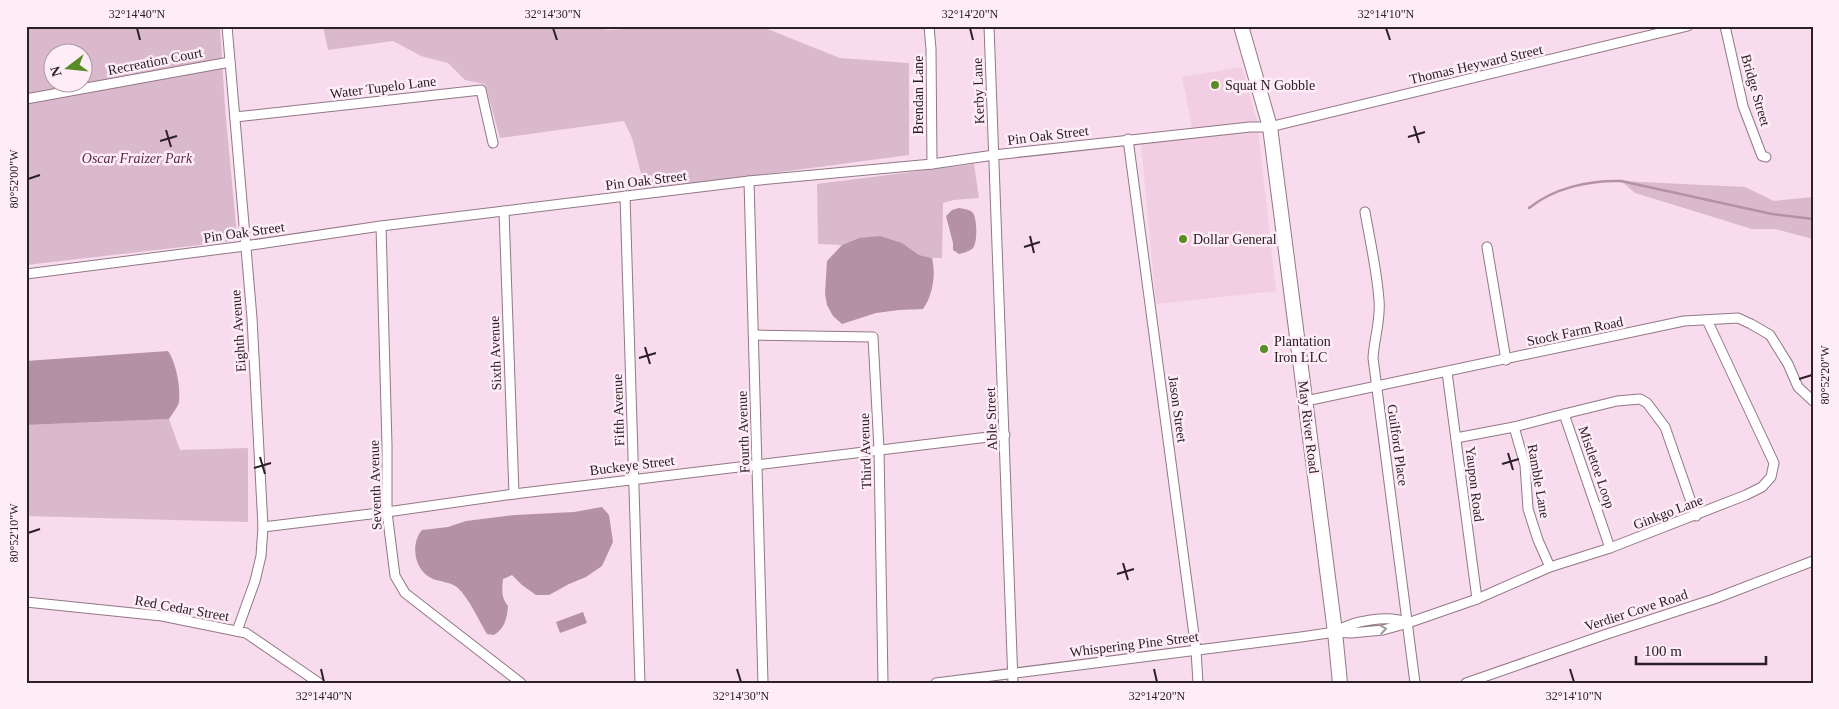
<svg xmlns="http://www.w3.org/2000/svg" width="1839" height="709" font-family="'Times New Roman',serif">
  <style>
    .built { fill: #f2cee3 }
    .green { fill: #dbb9cd; fill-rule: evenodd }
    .water { fill: #b491a5 }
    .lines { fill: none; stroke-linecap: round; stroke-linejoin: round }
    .stream { stroke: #b491a5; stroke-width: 2.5 }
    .minor-casing { stroke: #927887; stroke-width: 11 }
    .primary-casing { stroke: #927887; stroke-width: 16 }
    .minor { stroke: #fff; stroke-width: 9 }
    .primary { stroke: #fff; stroke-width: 14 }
    .oneway { stroke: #a09b9e }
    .ticks { fill: none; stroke: #2b2127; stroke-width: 2 }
    .poi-dot { fill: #598c24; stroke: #feecf6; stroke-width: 2 }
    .labels { text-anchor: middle; stroke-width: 5; stroke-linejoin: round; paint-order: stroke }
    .street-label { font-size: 14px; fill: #2b2127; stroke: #feecf6 }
    .poi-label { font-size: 14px; fill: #2b2127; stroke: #feecf6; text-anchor: start }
    .park-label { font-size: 14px; font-style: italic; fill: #582a48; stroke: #feecf6 }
    .neatline { fill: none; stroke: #2b2127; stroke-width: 2 }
    .ticks-label { font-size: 12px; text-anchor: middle; fill: #2b2127 }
  </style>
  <rect width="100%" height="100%" fill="#f8dbec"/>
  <polygon class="built" points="1242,67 1257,121 1276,291 1156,304 1141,144 1194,137 1182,77"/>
  <g class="green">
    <path d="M26,26H220L225,108L237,236L234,241L26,265ZM52,52H82V82H52Z"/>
    <polygon points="323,26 590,26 609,30 666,26 760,26 840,58 909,63 909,155 645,190 632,138 624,121 500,138 485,84 465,80 448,63 421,56 393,41 328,50"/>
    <polygon points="974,164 979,198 954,200 943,203 942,258 932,258 919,255 902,243 859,238 842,245 818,244 817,184"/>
    <polygon points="1621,181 1745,187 1774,201 1813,197 1813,239 1775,229 1752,229 1658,200 1635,193"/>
    <polygon points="169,419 180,450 248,448 248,522 26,516 26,425"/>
  </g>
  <g class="water">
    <path d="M959,208C964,209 970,209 973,213C977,219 978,242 973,248C970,251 964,253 959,254L953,250V243L946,216L952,210Z"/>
    <path d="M880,236L902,243L919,255L932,258C936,275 933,295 923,309L899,310L876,313L842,324L833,316L827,305L825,294L827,261L842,245L859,238Z"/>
    <path d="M168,351C176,362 181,388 179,402C178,407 172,414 169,419L26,425V361Z"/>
    <path d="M602,507L609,515L613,542L602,566L586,577L569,584L549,595H536L522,585L512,575L503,579C502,590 501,597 508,606C507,618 505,628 494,635L487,634C478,619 470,600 458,588C451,582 441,582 433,579C414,571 410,544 422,530L448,527L466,521L515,515L574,512Z"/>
    <polygon points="583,612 587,623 560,633 556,622"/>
  </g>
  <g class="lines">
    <path class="stream" d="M1529,208C1554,188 1589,180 1621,181L1772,214L1813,219"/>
    <defs>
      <g id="minor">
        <polyline points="227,26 252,318 263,527 261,556 255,581 237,631"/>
        <polyline points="929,26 931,49 932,164"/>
        <polyline points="989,26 1013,683"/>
        <polyline points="1725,26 1743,106 1762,156 1766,157"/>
        <polyline points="26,99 230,62"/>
        <polyline points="235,117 481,90 493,143"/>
        <polyline points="1128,139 1196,650 1198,683"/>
        <polyline points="749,181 763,683"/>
        <polyline points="625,196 640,683"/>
        <polyline points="504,211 514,494"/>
        <path d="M1365,212C1370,241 1377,271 1379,300C1381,320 1374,339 1373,358L1415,683"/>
        <polyline points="381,226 387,445 387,512 395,576 405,593 521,683"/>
        <polyline points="1487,247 1506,360"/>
        <polyline points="26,274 245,246 381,226 749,181 932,164 994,155 1250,127 1270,127 1688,26"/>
        <polyline points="754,335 873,337 879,449 883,683"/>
        <polyline points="1447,372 1477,599"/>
        <polyline points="1306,401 1684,321 1738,318 1751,324 1770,335 1788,364 1798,387 1813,401"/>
        <polyline points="1564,414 1617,401 1640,399 1647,403 1665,427 1696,516"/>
        <polyline points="1514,427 1525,465 1528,509 1538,540 1550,567"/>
        <polyline points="1456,438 1514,427 1564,414 1610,548"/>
        <polyline points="263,527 387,512 514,494 1005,435"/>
        <polyline points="26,602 162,616 246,633 319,683"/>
        <polyline points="1408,623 1477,599 1550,567 1610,548 1746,495 1762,487 1771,477 1774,463 1707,320"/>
        <path d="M936,683L1301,637L1335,632L1351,633L1383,630L1408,623C1389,614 1352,621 1335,632"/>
        <polyline points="1466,683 1607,634 1714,599 1813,561"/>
      </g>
      <polyline id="primary" points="1241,26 1270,127 1335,632 1340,683"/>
    </defs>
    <use href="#minor" class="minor-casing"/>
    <use href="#primary" class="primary-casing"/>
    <use href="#minor" class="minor"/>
    <use href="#primary" class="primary"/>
  </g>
  <defs><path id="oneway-chevron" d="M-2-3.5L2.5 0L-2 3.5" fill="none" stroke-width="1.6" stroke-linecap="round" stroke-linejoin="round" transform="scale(1.25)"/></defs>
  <use class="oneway" href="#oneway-chevron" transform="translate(1383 629) rotate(-9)"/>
  <path class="ticks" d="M137,28L140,40M553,28L557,40M970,28L973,40M1386,28L1390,40M1414,126L1419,143M166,130L171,147M1408,137L1425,132M160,141L177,136M28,179L40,175M1030,236L1034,253M1024,247L1040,242M645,347L650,364M639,358L656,353M1799,379L1812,375M1508,453L1513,470M260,457L265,474M1502,464L1519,459M254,468L271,463M28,533L40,529M1123,563L1128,580M1117,574L1134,569M321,669L324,682M737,669L741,682M1154,669L1157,682M1570,669L1574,682"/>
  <g class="poi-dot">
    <circle cx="1215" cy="85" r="5"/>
    <circle cx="1183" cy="239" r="5"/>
    <circle cx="1264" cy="349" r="5"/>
  </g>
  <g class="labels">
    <g class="street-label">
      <text transform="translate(155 61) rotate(-11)" y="5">Recreation Court</text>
      <text transform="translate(1476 64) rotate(-13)" y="5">Thomas Heyward Street</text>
      <text transform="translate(383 87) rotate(-7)" y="5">Water Tupelo Lane</text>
      <text transform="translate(1756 90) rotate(74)" y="5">Bridge Street</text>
      <text transform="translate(978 91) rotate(-92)" y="5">Kerby Lane</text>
      <text transform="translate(918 95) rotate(-90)" y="5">Brendan Lane</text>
      <text transform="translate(1048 135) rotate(-7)" y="5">Pin Oak Street</text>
      <text transform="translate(646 180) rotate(-7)" y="5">Pin Oak Street</text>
      <text transform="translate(244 232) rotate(-8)" y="5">Pin Oak Street</text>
      <text transform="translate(238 331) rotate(-94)" y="5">Eighth Avenue</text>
      <text transform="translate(1575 331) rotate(-12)" y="5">Stock Farm Road</text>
      <text transform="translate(495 353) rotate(-92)" y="5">Sixth Avenue</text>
      <text transform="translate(1178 409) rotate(82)" y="5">Jason Street</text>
      <text transform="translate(618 410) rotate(-92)" y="5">Fifth Avenue</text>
      <text transform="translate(991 419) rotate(-92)" y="5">Able Street</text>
      <text transform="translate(1309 427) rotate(83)" y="5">May River Road</text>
      <text transform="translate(743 432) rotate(-92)" y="5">Fourth Avenue</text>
      <text transform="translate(1398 445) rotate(82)" y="5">Guilford Place</text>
      <text transform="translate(865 451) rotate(-92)" y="5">Third Avenue</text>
      <text transform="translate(632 465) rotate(-7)" y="5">Buckeye Street</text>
      <text transform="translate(1597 467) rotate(71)" y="5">Mistletoe Loop</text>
      <text transform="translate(1539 481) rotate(80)" y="5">Ramble Lane</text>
      <text transform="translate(1475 484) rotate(83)" y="5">Yaupon Road</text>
      <text transform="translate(375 485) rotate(-92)" y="5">Seventh Avenue</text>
      <text transform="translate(1668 512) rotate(-21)" y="5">Ginkgo Lane</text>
      <text transform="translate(182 608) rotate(10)" y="5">Red Cedar Street</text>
      <text transform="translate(1636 610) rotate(-18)" y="5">Verdier Cove Road</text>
      <text transform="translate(1134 644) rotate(-7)" y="5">Whispering Pine Street</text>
    </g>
    <g class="poi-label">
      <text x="1225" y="90">Squat N Gobble</text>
      <text x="1193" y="244">Dollar General</text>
      <text x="1274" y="346">Plantation<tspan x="1274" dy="16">Iron LLC</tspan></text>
    </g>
    <g class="park-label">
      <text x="137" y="163">Oscar Fraizer Park</text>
    </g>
  </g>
  <rect width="1839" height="709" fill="none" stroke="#feecf6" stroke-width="55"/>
  <g transform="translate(68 68) rotate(254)"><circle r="24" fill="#feecf6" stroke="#aa9ba3"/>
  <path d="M0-4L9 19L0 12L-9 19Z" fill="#598c24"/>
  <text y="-8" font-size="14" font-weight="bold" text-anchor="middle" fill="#2b2127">N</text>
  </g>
  <path d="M1636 656v8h130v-8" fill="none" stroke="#2b2127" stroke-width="2.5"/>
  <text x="1644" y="656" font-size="15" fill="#2b2127" stroke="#feecf6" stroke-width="4" paint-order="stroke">100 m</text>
  <rect x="28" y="28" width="1784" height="654" class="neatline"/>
  <g class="ticks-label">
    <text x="137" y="18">32°14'40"N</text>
    <text x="553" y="18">32°14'30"N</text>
    <text x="970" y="18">32°14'20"N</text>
    <text x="1386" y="18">32°14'10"N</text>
    <text transform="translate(14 179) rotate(-90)" y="4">80°52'00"W</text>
    <text transform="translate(1825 375) rotate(-90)" y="4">80°52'20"W</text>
    <text transform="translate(14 533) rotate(-90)" y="4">80°52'10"W</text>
    <text x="324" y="700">32°14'40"N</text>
    <text x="741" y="700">32°14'30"N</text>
    <text x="1157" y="700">32°14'20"N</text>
    <text x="1574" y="700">32°14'10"N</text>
  </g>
</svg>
